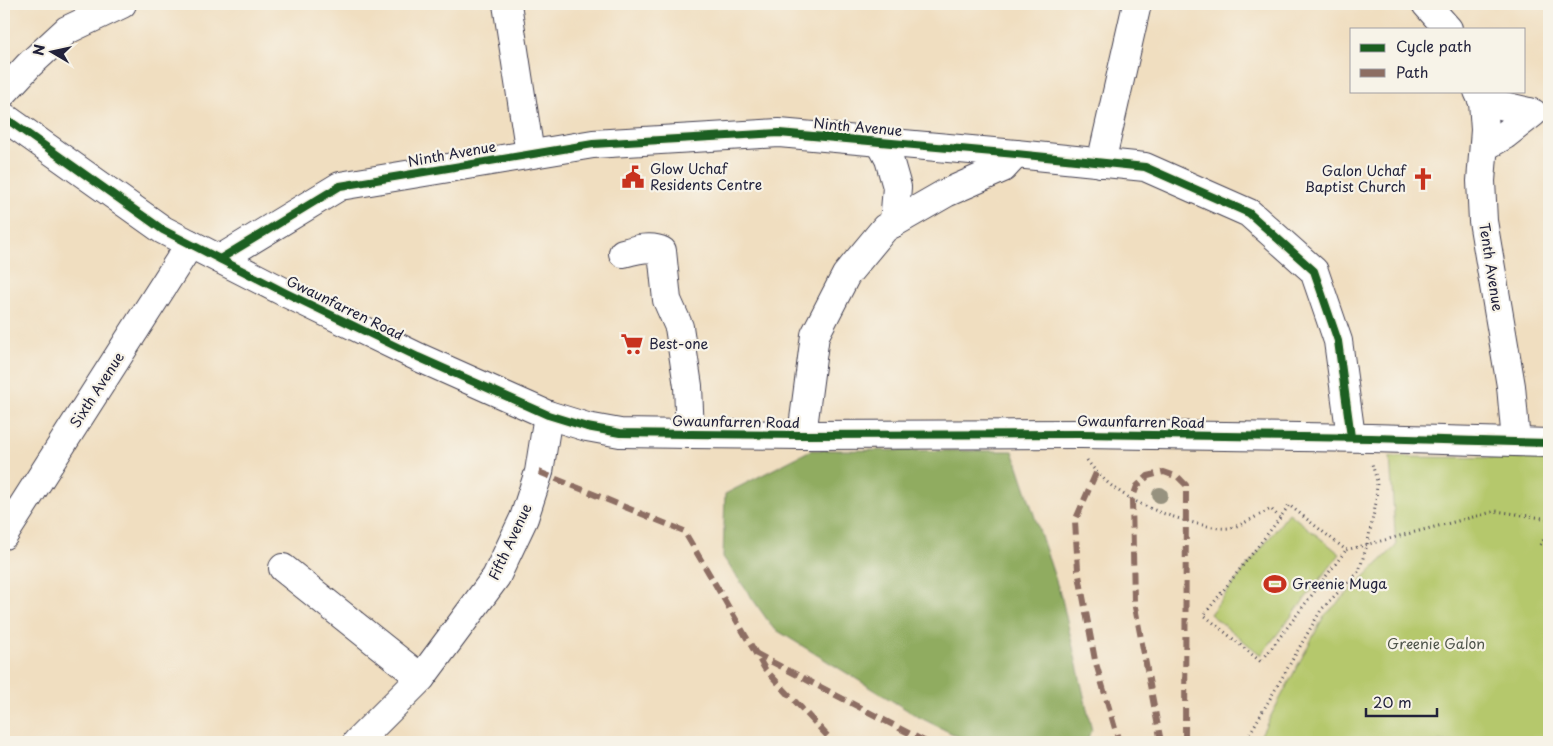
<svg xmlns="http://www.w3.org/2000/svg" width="1553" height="746" font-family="'Playpen Sans',sans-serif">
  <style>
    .green { fill: #b5c86c; stroke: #6c7554 }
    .forest { fill: #90ac60; stroke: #59674e }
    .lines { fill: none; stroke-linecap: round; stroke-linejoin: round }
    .minor-casing { stroke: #413e4f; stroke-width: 30 }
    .path { stroke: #413e4f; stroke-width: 3; stroke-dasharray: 1 4; stroke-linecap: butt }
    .minor { stroke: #fff; stroke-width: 28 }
    .quiet { stroke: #8d6e63; stroke-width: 6; stroke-dasharray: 12 6; stroke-linecap: butt }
    .cycleway-casing { stroke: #f7f3e8; stroke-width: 11 }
    .cycleway { stroke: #1b5e20; stroke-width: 8 }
    .tree { fill: #97927f }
    .labels { text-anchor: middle; stroke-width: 4.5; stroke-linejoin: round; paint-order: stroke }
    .street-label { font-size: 14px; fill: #22223b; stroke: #f7f3e8 }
    .poi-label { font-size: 14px; fill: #22223b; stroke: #f7f3e8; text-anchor: start }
    .park-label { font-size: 14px; fill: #4e544a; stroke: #f7f3e8 }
  </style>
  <rect width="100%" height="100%" fill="#f7f3e8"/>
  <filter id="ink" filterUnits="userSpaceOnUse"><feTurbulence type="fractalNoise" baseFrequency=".02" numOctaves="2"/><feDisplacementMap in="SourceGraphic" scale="10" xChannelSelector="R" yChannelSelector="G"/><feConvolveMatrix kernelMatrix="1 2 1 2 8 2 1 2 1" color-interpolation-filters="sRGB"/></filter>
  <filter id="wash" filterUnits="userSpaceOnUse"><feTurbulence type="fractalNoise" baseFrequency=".0096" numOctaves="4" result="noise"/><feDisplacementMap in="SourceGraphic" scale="20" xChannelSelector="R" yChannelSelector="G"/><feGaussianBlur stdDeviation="1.12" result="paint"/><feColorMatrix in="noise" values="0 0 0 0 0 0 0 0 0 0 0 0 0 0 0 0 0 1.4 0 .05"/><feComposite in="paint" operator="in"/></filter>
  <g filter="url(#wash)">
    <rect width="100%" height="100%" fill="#f0dec0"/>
    <g class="green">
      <polygon points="1390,457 1549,458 1549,742 1257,742 1324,616 1396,546"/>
      <polygon points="1289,513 1340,554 1261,655 1210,614"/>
    </g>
    <polygon class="forest" points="811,450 1013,451 1062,599 1092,731 1085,742 969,742 917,716 773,628 723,557 725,494"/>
  </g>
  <g filter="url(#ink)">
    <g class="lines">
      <defs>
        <g id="minor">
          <polyline points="507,4 530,154"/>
          <polyline points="1426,4 1448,29"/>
          <polyline points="1478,91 1483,102 1485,130 1481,181 1483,221 1511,386 1516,442"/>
          <polyline points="4,92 29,65 67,30 122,4"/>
          <polyline points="1483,102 1492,103 1533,113 1505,135 1484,147"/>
          <polyline points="4,117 163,230 286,293 418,357 548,415 587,427 620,433 690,434 802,435 1081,434 1371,438 1549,443"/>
          <polyline points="880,142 889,159 897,187 894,223"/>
          <polyline points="1101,163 1137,4"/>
          <path d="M623,253C634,250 651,245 662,251L667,300L679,327L688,386L690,434"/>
          <polyline points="220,259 340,186 593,144 779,133 1016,154 1145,167 1249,213 1314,271 1338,341 1351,437"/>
          <polyline points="802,435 815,335 846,275 885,228 946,193 1003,168 1016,154"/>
          <polyline points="4,535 190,244"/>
          <polyline points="283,568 421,678"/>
          <polyline points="357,742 421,678 496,577 524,518 539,472 548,415"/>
        </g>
      </defs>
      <use href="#minor" class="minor-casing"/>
      <g class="path">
        <path d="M1087,460C1113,497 1156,513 1198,524C1208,526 1218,529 1229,528C1239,527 1260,514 1271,509L1280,518L1289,505L1346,550L1496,511L1549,519V521"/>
        <polyline points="1280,518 1204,615 1261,662 1346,550"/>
        <polyline points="1540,545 1549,532"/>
        <polyline points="1245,742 1321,610 1359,571 1367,545 1376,503 1377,481 1372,464"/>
      </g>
      <use href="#minor" class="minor"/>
      <g class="quiet">
        <polyline points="539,472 684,531 765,669 833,742"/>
        <polyline points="1096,473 1075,521 1078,570 1095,660 1119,742"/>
        <polyline points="755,653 926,742"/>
        <polyline points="1161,742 1134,602 1132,500 1137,486 1148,476 1164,472 1178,477 1186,485 1185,742"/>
      </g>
      <defs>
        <g id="cycleway">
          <polyline points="4,117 163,230 286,293 418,357 548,415 587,427 620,433 690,434 802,435 1081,434 1371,438 1549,443"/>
          <polyline points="220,259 340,186 593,144 779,133 1016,154 1145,167 1249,213 1314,271 1338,341 1351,437"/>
        </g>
      </defs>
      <use href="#cycleway" class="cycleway-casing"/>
      <use href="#cycleway" class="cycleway"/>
    </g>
    <circle class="tree" cx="1160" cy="495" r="8"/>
  </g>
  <defs>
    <symbol id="civic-bare" viewBox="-9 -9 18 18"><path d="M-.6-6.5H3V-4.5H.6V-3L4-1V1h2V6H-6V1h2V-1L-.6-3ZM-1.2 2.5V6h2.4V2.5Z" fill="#c8321e" stroke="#f7f3e8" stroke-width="2.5" paint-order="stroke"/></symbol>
    <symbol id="church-bare" viewBox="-9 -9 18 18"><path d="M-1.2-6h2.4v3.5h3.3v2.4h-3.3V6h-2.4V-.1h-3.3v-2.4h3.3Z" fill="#c8321e" stroke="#f7f3e8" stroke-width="2.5" paint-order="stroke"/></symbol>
    <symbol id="supermarket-bare" viewBox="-9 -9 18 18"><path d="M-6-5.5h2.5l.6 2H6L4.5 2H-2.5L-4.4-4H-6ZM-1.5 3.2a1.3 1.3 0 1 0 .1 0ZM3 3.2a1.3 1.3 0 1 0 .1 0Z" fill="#c8321e" stroke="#f7f3e8" stroke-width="2.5" paint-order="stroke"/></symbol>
    <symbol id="stadium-bare" viewBox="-9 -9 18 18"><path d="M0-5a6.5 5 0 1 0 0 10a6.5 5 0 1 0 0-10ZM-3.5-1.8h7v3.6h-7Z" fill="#c8321e" stroke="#f7f3e8" stroke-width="2.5" paint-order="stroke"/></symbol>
  </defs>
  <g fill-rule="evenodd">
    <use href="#civic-bare" x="617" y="161" width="32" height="32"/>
    <use href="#church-bare" x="1407" y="163" width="32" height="32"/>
    <use href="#supermarket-bare" x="616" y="328" width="32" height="32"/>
    <use href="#stadium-bare" x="1259" y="568" width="32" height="32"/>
  </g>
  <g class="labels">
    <g class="street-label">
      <text transform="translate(858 127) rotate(5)" y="5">Ninth Avenue</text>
      <text transform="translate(452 154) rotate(-10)" y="5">Ninth Avenue</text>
      <text transform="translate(1491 267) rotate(81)" y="5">Tenth Avenue</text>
      <text transform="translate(345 308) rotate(26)" y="5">Gwaunfarren Road</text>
      <text transform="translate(97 390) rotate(-57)" y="5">Sixth Avenue</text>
      <text transform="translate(736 422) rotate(1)" y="5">Gwaunfarren Road</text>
      <text transform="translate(1141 422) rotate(1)" y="5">Gwaunfarren Road</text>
      <text transform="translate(510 542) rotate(-65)" y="5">Fifth Avenue</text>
    </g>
    <g class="poi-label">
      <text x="650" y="174">Glow Uchaf<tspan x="650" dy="16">Residents Centre</tspan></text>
      <text x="1406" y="176" text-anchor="end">Galon Uchaf<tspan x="1406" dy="16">Baptist Church</tspan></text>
      <text x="649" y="349">Best-one</text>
      <text x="1292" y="589">Greenie Muga</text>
    </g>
    <g class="park-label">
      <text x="1436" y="649">Greenie Galon</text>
    </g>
  </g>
  <rect width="1553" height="746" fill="none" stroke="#f7f3e8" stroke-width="20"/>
  <rect x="1350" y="28" width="175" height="65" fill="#f7f3e8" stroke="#a29fa3"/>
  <rect x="1360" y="44" width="25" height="8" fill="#1b5e20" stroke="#a29fa3"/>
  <text x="1396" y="52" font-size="15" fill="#22223b">Cycle path</text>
  <rect x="1360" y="69" width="25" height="8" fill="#8d6e63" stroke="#a29fa3"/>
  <text x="1396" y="78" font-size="15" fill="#22223b">Path</text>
  <g transform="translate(52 52) rotate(279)" stroke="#f7f3e8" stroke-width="4" paint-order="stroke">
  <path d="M0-4L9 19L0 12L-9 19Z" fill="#22223b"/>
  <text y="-8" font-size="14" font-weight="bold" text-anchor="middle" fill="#22223b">N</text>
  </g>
  <path d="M1366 708v8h71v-8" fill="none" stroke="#22223b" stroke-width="2.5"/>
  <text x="1373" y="708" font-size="15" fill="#22223b" stroke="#f7f3e8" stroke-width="4" paint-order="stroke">20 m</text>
</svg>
